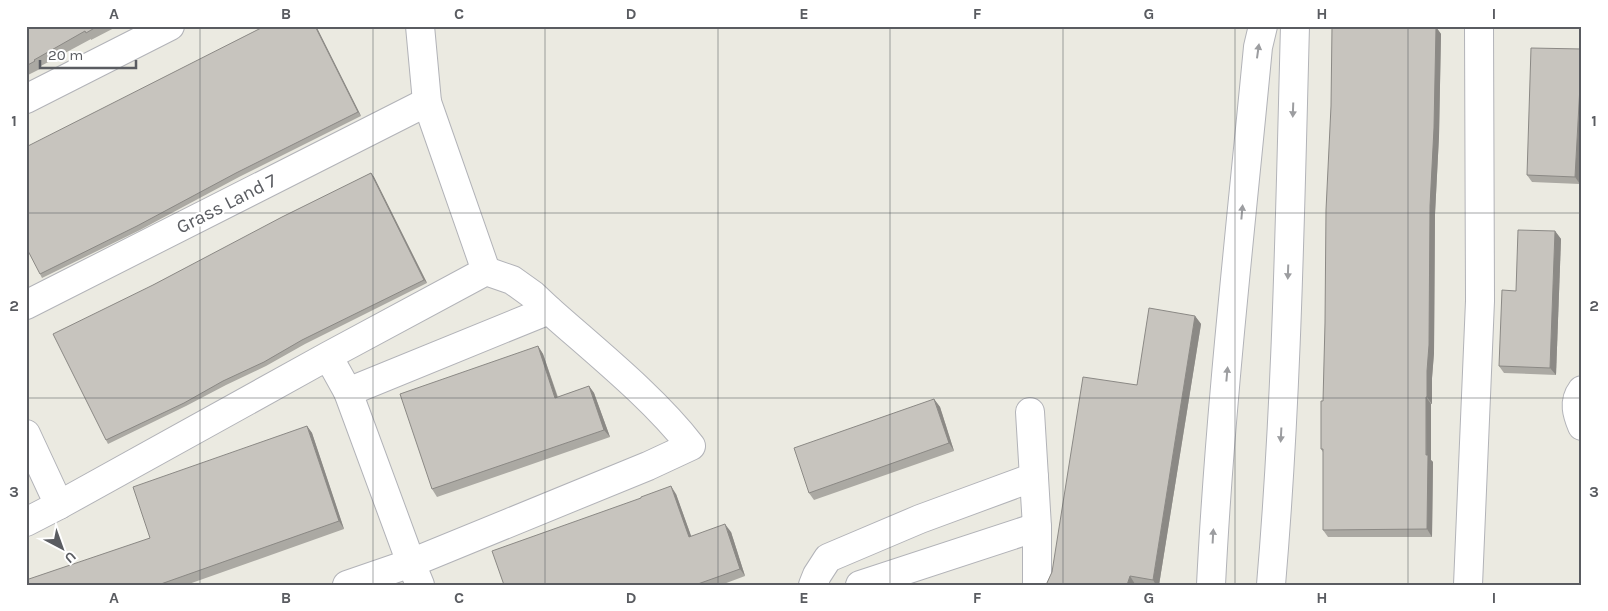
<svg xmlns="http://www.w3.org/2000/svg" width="1608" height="611" font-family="Karla,sans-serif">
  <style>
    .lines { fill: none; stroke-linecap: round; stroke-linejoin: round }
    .minor-casing { stroke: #b2b3b8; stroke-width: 30 }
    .minor { stroke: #fff; stroke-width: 28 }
    .wall { fill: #aba9a3 }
    .shaded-wall { fill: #8b8985 }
    .building { fill: #c7c4be; stroke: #8b8985 }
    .oneway { fill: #9c9da0 }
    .grid { fill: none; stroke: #5a5c61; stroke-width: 1; stroke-opacity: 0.55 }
    .labels { text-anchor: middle; stroke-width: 4.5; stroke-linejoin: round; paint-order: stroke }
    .street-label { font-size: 19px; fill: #5a5c61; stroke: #fff }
    .neatline { fill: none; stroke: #5a5c61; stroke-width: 2 }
    .grid-label { font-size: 16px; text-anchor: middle; font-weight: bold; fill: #5a5c61 }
  </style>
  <rect width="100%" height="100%" fill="#ebeae1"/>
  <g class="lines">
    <defs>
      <g id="minor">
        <polyline points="420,26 427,102 486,271"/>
        <polyline points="26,99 170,26"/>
        <polyline points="26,305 427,102"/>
        <path d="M1582,390C1573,402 1577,414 1582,426"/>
        <polyline points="348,392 411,563 420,585"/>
        <polyline points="1030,412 1037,527 1037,585"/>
        <polyline points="26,434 59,505"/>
        <polyline points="26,522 59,505 328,356 486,271 512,280 533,295 549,310 348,392 328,356"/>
        <path d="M347,585L411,563L648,466L691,446C653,397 595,351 549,310"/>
        <polyline points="813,585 817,575 828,558 920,519 1034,477"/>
        <polyline points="860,585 1037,527"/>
        <path d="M1211,585C1220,405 1241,226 1258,47L1263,26"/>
        <path d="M1271,585C1287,399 1290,212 1295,26"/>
        <polyline points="1468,585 1480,301 1479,26"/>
      </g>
    </defs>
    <use href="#minor" class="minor-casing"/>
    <use href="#minor" class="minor"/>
  </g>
  <g class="wall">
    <polygon points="26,26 118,26 91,40 91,39 39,67 40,69 26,76"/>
    <polygon points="265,26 316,26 361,116 239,177 140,230 42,278 40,274"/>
    <polygon points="1436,27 1441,34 1439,136 1435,214 1434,353 1432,378 1432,404 1431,404 1431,460 1433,462 1432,537 1328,537 1323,530 1323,452 1321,449 1323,401"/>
    <polygon points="1582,49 1580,184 1532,182 1527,175"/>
    <polygon points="371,173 374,177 427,283 305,344 266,366 226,385 186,406 108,444 106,440 153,285"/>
    <polygon points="1555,231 1561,239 1556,375 1504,373 1499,366"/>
    <polygon points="1195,316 1201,324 1159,585 1046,585 1137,385"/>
    <polygon points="538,346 543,354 558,397 589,386 594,393 610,437 437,497 432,489"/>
    <polygon points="934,399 940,407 954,451 814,500 809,493"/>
    <polygon points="307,426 312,433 344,529 186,585 26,585 150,538"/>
    <polygon points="676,494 691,536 731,532 745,576 721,585 504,585"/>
  </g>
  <g class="shaded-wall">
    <polygon points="315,26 316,26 361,116 358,112"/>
    <polygon points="1436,27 1441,34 1439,136 1435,214 1434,353 1432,378 1432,404 1427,397 1427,371 1430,206"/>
    <polygon points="1582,49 1582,159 1580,184 1575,177"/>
    <polygon points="371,173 374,177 427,283 424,280"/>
    <polygon points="1555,231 1561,239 1556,375 1550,368"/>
    <polygon points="1195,316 1201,324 1159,585 1156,585 1153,580"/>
    <polygon points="538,346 543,354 560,405 555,398"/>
    <polygon points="589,386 594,393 610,437 604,430"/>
    <polygon points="1426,397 1431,404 1431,460 1433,462 1432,537 1427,529"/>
    <polygon points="934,399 940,407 954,451 949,443"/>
    <polygon points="307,426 312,433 344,529 339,521"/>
    <polygon points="671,486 676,494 694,544 689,537"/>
    <polygon points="725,524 731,532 745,576 740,569"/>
    <polygon points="1130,576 1135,584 1135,585 1127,585"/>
  </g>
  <g class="building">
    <polygon points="26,26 98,26 86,33 85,31 34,60 35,61 26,66"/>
    <polygon points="265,26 315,26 358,112 236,173 137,226 40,274 26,247 26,147"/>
    <polygon points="1332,27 1436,27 1434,128 1430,206 1429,345 1427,371 1427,397 1426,397 1426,455 1428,455 1427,529 1323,530 1323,449 1321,449 1321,401 1323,401 1325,323 1326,210 1331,106"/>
    <polygon points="1531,48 1582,49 1575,177 1527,175"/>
    <polygon points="371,173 424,280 302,340 264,362 223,381 184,403 106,440 53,334 153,285 282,217"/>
    <polygon points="1518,230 1555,231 1550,368 1499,366 1502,290 1516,291"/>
    <polygon points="1149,308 1195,316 1153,580 1130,576 1127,585 1046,585 1052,572 1083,377 1137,385"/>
    <polygon points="538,346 555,398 589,386 604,430 432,489 400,394"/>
    <polygon points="934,399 949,443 809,493 794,448"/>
    <polygon points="307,426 339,521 158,585 26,585 26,580 150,538 133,487"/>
    <polygon points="671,486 689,537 725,524 740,569 695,585 504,585 492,551 641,498 641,497"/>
  </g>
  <defs><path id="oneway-solid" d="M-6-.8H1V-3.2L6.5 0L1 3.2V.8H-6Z" transform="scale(1.25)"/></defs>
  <g class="oneway">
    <use href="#oneway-solid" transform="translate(1258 51) rotate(-82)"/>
    <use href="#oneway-solid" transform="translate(1293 110) rotate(92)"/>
    <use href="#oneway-solid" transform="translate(1242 212) rotate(-85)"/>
    <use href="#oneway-solid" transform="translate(1288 272) rotate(92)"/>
    <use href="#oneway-solid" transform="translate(1227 374) rotate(-85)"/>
    <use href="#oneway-solid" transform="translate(1281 435) rotate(93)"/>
    <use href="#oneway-solid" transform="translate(1213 536) rotate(-87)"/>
  </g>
  <path class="grid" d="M200,26V585M373,26V585M545,26V585M718,26V585M890,26V585M1063,26V585M1235,26V585M1408,26V585M26,213H1582M26,398H1582"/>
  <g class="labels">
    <g class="street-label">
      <text transform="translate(226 203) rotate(-27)" y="7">Grass Land 7</text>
    </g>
  </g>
  <rect width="1608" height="611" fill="none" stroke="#ffffff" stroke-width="55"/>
  <g transform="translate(62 548) rotate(139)" stroke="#ffffff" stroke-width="4" paint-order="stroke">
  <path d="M0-4L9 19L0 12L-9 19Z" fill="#5a5c61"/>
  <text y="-8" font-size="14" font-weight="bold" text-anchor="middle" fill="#5a5c61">U</text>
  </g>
  <path d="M40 60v8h96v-8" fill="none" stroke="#5a5c61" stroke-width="2.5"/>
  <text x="48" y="60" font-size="15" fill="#5a5c61" stroke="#ffffff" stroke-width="4" paint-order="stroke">20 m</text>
  <rect x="28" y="28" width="1552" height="556" class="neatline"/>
  <g class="grid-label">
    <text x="114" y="19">A</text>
    <text x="286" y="19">B</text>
    <text x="459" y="19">C</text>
    <text x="631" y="19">D</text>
    <text x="804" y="19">E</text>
    <text x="977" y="19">F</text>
    <text x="1149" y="19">G</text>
    <text x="1322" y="19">H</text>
    <text x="1494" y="19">I</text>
    <text x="14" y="126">1</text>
    <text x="1594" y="126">1</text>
    <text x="14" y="311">2</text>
    <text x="1594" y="311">2</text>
    <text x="14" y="497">3</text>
    <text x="1594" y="497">3</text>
    <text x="114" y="603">A</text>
    <text x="286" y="603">B</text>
    <text x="459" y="603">C</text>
    <text x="631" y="603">D</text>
    <text x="804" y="603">E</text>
    <text x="977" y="603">F</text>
    <text x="1149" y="603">G</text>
    <text x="1322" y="603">H</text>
    <text x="1494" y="603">I</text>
  </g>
</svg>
